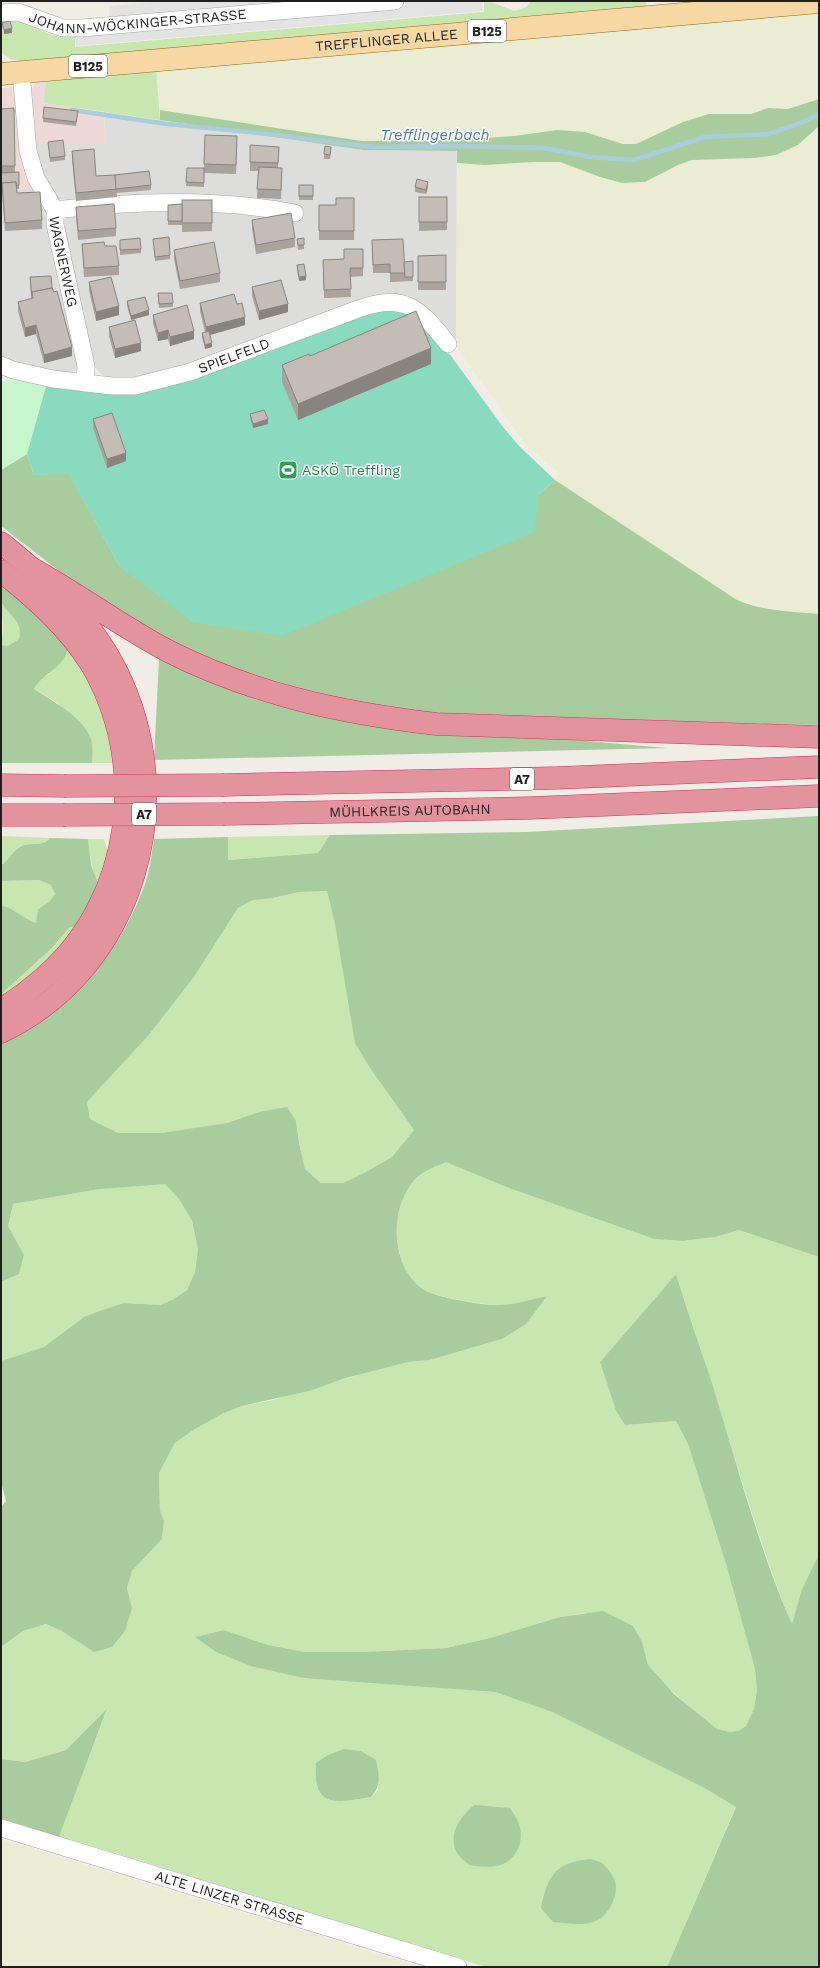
<svg xmlns="http://www.w3.org/2000/svg" width="820" height="1968" font-family="'Work Sans',sans-serif">
  <style>
    .residential { fill: #dddddc }
    .commercial { fill: #efd9d7 }
    .farmland { fill: #eaedd3 }
    .grass { fill: #c8e6af; fill-rule: evenodd }
    .forest { fill: #a9cc9e; fill-rule: evenodd }
    .park { fill: #c6f6cc }
    .pitch { fill: #89dabe }
    .parking { fill: #e3e3e3 }
    .lines { fill: none; stroke-linecap: round; stroke-linejoin: round }
    .stream { stroke: #a9cdda; stroke-width: 4.5 }
    .minor-casing { stroke: #a6a6a6; stroke-width: 18 }
    .major-casing { stroke: #926b09; stroke-width: 23 }
    .highway-casing { stroke: #d13060; stroke-width: 23 }
    .minor { stroke: #fff; stroke-width: 17 }
    .major { stroke: #f7d7a4; stroke-width: 22 }
    .highway { stroke: #e2939e; stroke-width: 22 }
    .highway-bridge-casing { stroke: #d13060; stroke-width: 23; stroke-linecap: butt }
    .highway-bridge { stroke: #e2939e; stroke-width: 22 }
    .wall { fill: #a9a29d }
    .shaded-wall { fill: #89847f }
    .building { fill: #c4bcb6; stroke: #89847f }
    .labels { text-anchor: middle; stroke-width: 3; stroke-linejoin: round; paint-order: stroke }
    .shield { fill: #fff; stroke: #626262; stroke-width: 1 }
    .shield-label { font-size: 13px; font-weight: bold; fill: #1f1f1f }
    .street-label { font-size: 14px; fill: #1f1f1f; stroke: #fff }
    .leisure-label { font-size: 14px; fill: #27864d; stroke: #fff; text-anchor: start }
    .water-label { font-size: 15px; font-style: italic; fill: #5179aa; stroke: #fff }
  </style>
  <rect width="100%" height="100%" fill="#f0ede6"/>
  <g class="residential">
    <polygon points="104,112 363,150 457,151 456,346 420,302 413,299 194,364 130,379 114,378 104,376 96,369 92,362 60,222 68,217 82,213 69,201 57,198 51,192 40,165 35,144 106,144"/>
    <polygon points="35,188 49,217 80,361 78,369 70,373 56,374 13,363 1,357 1,191"/>
  </g>
  <g class="commercial">
    <polygon points="46,78 45,103 104,112 106,144 35,144 32,115 32,89 36,82"/>
    <polygon points="12,87 14,93 21,151 35,188 1,191 1,88"/>
  </g>
  <g class="farmland">
    <polygon points="819,9 819,99 788,109 768,108 751,114 709,114 683,122 637,144 623,144 585,132 557,130 514,136 455,140 362,141 160,110 156,68"/>
    <polygon points="819,126 819,614 776,612 751,606 737,600 555,480 560,474 526,445 456,346 457,163 485,165 533,162 560,162 600,177 622,183 645,182 678,165 692,160 755,158 811,132"/>
    <polygon points="3,1840 420,1967 1,1967 1,1852"/>
  </g>
  <g class="grass">
    <path d="M531,1H646L647,9L23,62L10,59L1,52V24C19,13 38,32 56,36C62,37 69,37 75,37V47L484,12V2L494,3L514,11L526,7Z"/>
    <polygon points="156,68 160,120 44,103 46,78"/>
    <path d="M1,600C11,613 22,622 19,639L8,646L1,645L3,629Z"/>
    <polygon points="68,646 99,694 116,763 92,763 92,743 58,703 34,689 39,680 49,674"/>
    <polygon points="330,835 318,853 228,860 228,837"/>
    <path d="M1,836L50,838C42,848 29,841 20,847C12,851 9,861 1,865Z"/>
    <path d="M88,839H104L111,861L98,898C97,877 89,861 88,839Z"/>
    <path d="M39,880L51,885L55,894L49,902L38,909L36,923C23,918 15,909 1,905V881Z"/>
    <polygon points="327,891 372,1071 414,1130 392,1157 364,1173 343,1183 321,1183 305,1169 299,1143 296,1121 259,1112 227,1123 188,1130 162,1133 118,1133 90,1119 87,1102 148,1036 194,977 238,908 253,900 273,898 299,892"/>
    <polygon points="85,923 71,944 1,1003 1,994 51,949 69,928"/>
    <path d="M446,1162L506,1187L654,1239L684,1241L715,1237L739,1230L819,1257V1554L802,1589L792,1625C760,1546 737,1465 712,1384C700,1347 687,1311 676,1274L600,1362L616,1411L625,1425L676,1421L688,1444L726,1564L755,1669L757,1690L754,1709L746,1726L738,1731L730,1732L717,1729L702,1718L662,1682L648,1665L642,1642L585,1613L560,1617L490,1638L446,1648L363,1652H305L268,1645L224,1630L195,1637L431,1687L495,1692L552,1712L708,1790L736,1806L667,1967H486L112,1852L59,1837L107,1710L66,1750L25,1762L1,1759V1647L23,1631L46,1624L62,1631L132,1608L127,1588L132,1571L162,1539L164,1521L160,1510L159,1473L175,1443L195,1429L222,1414L242,1406L273,1400L379,1369L408,1362L430,1360L502,1339L547,1296C532,1299 514,1306 499,1305C485,1305 435,1297 424,1290C391,1267 389,1212 412,1183C421,1172 435,1167 446,1162ZM316,1763L379,1775L378,1790L371,1797C335,1803 312,1809 316,1763Z"/>
    <polygon points="165,1183 179,1199 192,1221 198,1249 195,1272 187,1290 172,1300 160,1305 124,1303 102,1310 84,1317 44,1347 1,1361 1,1282 19,1274 24,1255 8,1226 13,1204 100,1189"/>
  </g>
  <g class="forest">
    <polygon points="819,99 819,126 798,145 776,155 755,158 692,160 678,165 645,182 622,183 600,177 560,162 533,162 485,165 457,163 457,151 363,150 160,120 160,110 362,141 455,140 514,136 557,130 585,132 623,144 636,144 683,122 709,114 751,114 768,108 788,109"/>
    <path d="M27,454L34,475L69,473L120,567L538,495L555,480L737,600C766,612 789,611 819,614V725L481,718L355,705L244,675L164,639L72,581L1,526V470Z"/>
    <path d="M1,579L68,646C65,669 44,671 34,689C52,701 89,720 92,744C93,750 92,757 92,763H1V645L8,646L19,639C23,618 8,617 1,601C0,595 1,585 1,579Z"/>
    <polygon points="159,659 255,699 357,722 668,748 154,760"/>
    <path d="M819,816V1257L739,1230L715,1237L683,1241L654,1239L506,1187L446,1162C435,1167 420,1172 412,1183C389,1212 391,1268 424,1290C435,1297 485,1306 499,1305C515,1305 532,1299 547,1296L526,1324L502,1339L430,1360L408,1362L346,1378L309,1391L242,1406L222,1414L195,1429L175,1443L159,1473L160,1510L164,1521L162,1539L132,1571L127,1588L132,1608L125,1631L112,1647L94,1652L62,1631L46,1624L23,1631L1,1647V1507L6,1501L1,1482V1361L44,1347L84,1317L102,1310L124,1303L160,1305L172,1300L187,1290L195,1272L198,1249L192,1221L179,1199L165,1184L100,1189L13,1204L8,1226L24,1255L19,1274L1,1282V1042C20,1030 42,1019 60,1004C102,971 132,926 148,875C151,863 152,850 154,839L228,837V860L318,853L330,835L526,832ZM327,891L335,924L355,1043L372,1071L414,1130L392,1157L364,1173L343,1183H321L305,1169L299,1143L296,1121L287,1107L259,1112L227,1123L162,1133H118L90,1119L87,1102L148,1036L194,977L238,908L253,900L273,898L299,892Z"/>
    <path d="M50,838L88,839L91,865L100,888L85,923L69,928L51,949L1,994V905C15,909 23,918 36,923L38,909L49,902L55,894L51,885L39,880L1,881V865C9,861 12,851 20,847C29,841 42,848 50,838Z"/>
    <path d="M676,1274C687,1311 700,1347 712,1383C737,1464 758,1547 792,1624L802,1589L819,1554V1967H667L736,1807L708,1790L552,1712L495,1692L304,1678L251,1666L216,1652L195,1637L224,1630L268,1645L305,1652H363L446,1648L490,1638L560,1617L603,1611L633,1626L642,1642L648,1665L674,1694L717,1729L730,1732L738,1731L746,1726L754,1709L757,1690L755,1669L726,1564L688,1444L676,1421L625,1425L616,1411L600,1362Z"/>
    <polygon points="107,1709 59,1837 1,1819 1,1759 25,1762 66,1750"/>
    <path d="M344,1749L361,1751L376,1760C379,1775 382,1785 371,1797C336,1803 312,1809 316,1763L328,1755Z"/>
    <path d="M474,1805L510,1808C513,1813 518,1819 519,1825C522,1832 521,1842 518,1849C507,1870 489,1868 469,1865C465,1861 458,1856 456,1851C448,1833 461,1816 474,1805Z"/>
    <path d="M590,1859C594,1860 599,1861 602,1863C608,1868 616,1879 616,1887C616,1900 607,1918 593,1922C580,1926 566,1923 553,1922L541,1908C548,1874 556,1863 590,1859Z"/>
  </g>
  <polygon class="park" points="17,376 47,383 27,454 1,470 1,382"/>
  <polygon class="pitch" points="394,310 405,311 437,337 503,427 520,447 555,480 538,495 535,532 281,636 192,622 120,567 69,474 34,475 27,454 47,383 91,391 329,328 378,311"/>
  <polygon class="parking" points="162,1 482,1 483,11 76,46 75,36 111,33 109,6"/>
  <g class="lines">
    <polyline class="stream" points="72,110 167,124 259,133 373,147 459,146 544,148 591,157 634,160 705,137 768,134 803,122 819,114"/>
    <defs>
      <g id="minor">
        <path id="s1" d="M1,13L18,12L63,28H82L395,1"/>
        <path id="s2" d="M21,72L28,151L36,178L55,210V224L86,366L85,383"/>
        <path d="M55,210C135,201 215,198 295,213"/>
        <path id="s3" d="M1,365L13,370L53,379L112,386H135L190,372L358,309C406,292 420,309 448,344"/>
        <path id="s4" d="M1,1828L458,1967"/>
      </g>
      <g id="major">
        <path id="s5" d="M1,74L819,2"/>
      </g>
      <g id="highway">
        <path d="M1,543C46,579 91,619 117,672C181,801 135,968 1,1032"/>
        <path d="M33,569C79,595 121,626 168,651C253,694 341,713 436,724L819,737"/>
        <path d="M1,571C35,598 68,627 91,664C150,763 133,898 47,975C33,987 18,1000 1,1009"/>
        <polyline points="1,785 64,786"/>
        <polyline points="224,785 556,778 819,767"/>
        <path id="s6" d="M225,814L530,808L819,796"/>
        <polyline points="1,815 63,815"/>
      </g>
    </defs>
    <use href="#minor" class="minor-casing"/>
    <use href="#major" class="major-casing"/>
    <use href="#highway" class="highway-casing"/>
    <use href="#minor" class="minor"/>
    <use href="#major" class="major"/>
    <use href="#highway" class="highway"/>
    <defs>
      <g id="highway-bridge">
        <polyline points="64,786 224,785"/>
        <polyline points="63,815 225,814"/>
      </g>
    </defs>
    <use href="#highway-bridge" class="highway-bridge-casing"/>
    <use href="#highway-bridge" class="highway-bridge"/>
  </g>
  <g class="wall">
    <polygon points="650,1 663,1 650,2"/>
    <polygon points="14,108 15,172 19,172 19,189 17,189 17,193 42,220 42,229 5,231 2,189 1,189 1,109"/>
    <polygon points="78,115 76,126 43,122 43,118"/>
    <polygon points="205,135 237,144 236,174 204,173 204,187 186,186 187,168 204,168"/>
    <polygon points="48,142 65,156 65,160 50,162"/>
    <polygon points="279,147 278,168 282,176 281,199 257,198 258,171 250,171 250,162"/>
    <polygon points="72,151 96,176 151,185 151,190 117,193 117,197 76,201 72,159"/>
    <polygon points="331,151 330,159 324,159 324,154"/>
    <rect x="299" y="185" width="14" height="15"/>
    <polygon points="428,186 426,194 415,192 415,187"/>
    <polygon points="419,197 447,197 447,230 419,231"/>
    <polygon points="354,198 354,240 319,240 319,205 336,205"/>
    <polygon points="212,200 212,231 182,232 182,221 182,225 168,225 168,205 182,204"/>
    <polygon points="76,207 116,228 116,236 78,240 76,216"/>
    <polygon points="252,220 295,238 295,247 256,254 252,229"/>
    <polygon points="304,238 304,249 298,250 297,239"/>
    <polygon points="153,239 170,255 170,259 155,261"/>
    <polygon points="120,240 141,249 141,253 120,255"/>
    <polygon points="372,240 404,262 413,261 413,281 390,282 390,273 373,273"/>
    <polygon points="82,244 105,246 119,266 119,275 84,277"/>
    <polygon points="363,249 363,276 350,277 351,297 324,298 323,260 344,259"/>
    <polygon points="174,250 220,273 220,282 180,289 174,259"/>
    <polygon points="446,255 446,290 418,290 418,256"/>
    <polygon points="297,265 306,280 299,281 297,270"/>
    <polygon points="30,277 52,288 72,356 44,363 36,334 25,337 18,311 18,302 31,299"/>
    <polygon points="89,282 119,315 96,321 89,290"/>
    <polygon points="252,287 288,312 259,320 252,296"/>
    <polygon points="158,293 173,303 173,307 159,308"/>
    <polygon points="127,301 149,315 131,320 127,306"/>
    <polygon points="200,303 237,304 245,325 210,335 212,347 205,349 202,337 202,333 205,332 200,311"/>
    <polygon points="153,315 194,339 170,346 168,339 158,341 153,323"/>
    <polygon points="109,327 141,351 115,358 109,336"/>
    <polygon points="310,356 431,364 298,420 282,382 282,365"/>
    <polygon points="250,414 268,424 253,428 250,419"/>
    <polygon points="93,419 126,461 107,468 93,428"/>
  </g>
  <g class="shaded-wall">
    <polygon points="12,28 12,33 4,34 4,30"/>
    <polygon points="428,182 428,186 426,194 426,190"/>
    <polygon points="306,276 306,280 299,281 299,277"/>
    <polygon points="288,304 288,312 259,320 259,311"/>
    <polygon points="119,306 119,315 96,321 96,312"/>
    <polygon points="149,310 149,315 131,320 131,316"/>
    <polygon points="245,317 245,325 206,336 206,327"/>
    <polygon points="36,325 36,334 25,337 25,328"/>
    <polygon points="168,330 168,339 158,341 158,333"/>
    <polygon points="194,331 194,339 170,346 170,337"/>
    <polygon points="141,343 141,351 115,358 115,349"/>
    <polygon points="212,343 212,347 205,349 205,345"/>
    <polygon points="72,347 72,356 44,363 44,355"/>
    <polygon points="431,348 431,364 298,420 298,404"/>
    <polygon points="268,419 268,424 253,428 253,424"/>
    <polygon points="126,453 126,461 107,468 107,459"/>
  </g>
  <g class="building">
    <polygon points="10,21 12,28 4,30 2,23"/>
    <polygon points="44,107 78,111 76,122 43,118"/>
    <polygon points="14,108 15,166 1,166 1,109"/>
    <polygon points="205,135 237,136 236,165 204,164"/>
    <polygon points="63,140 65,156 50,158 48,142"/>
    <polygon points="250,145 279,147 278,163 250,162"/>
    <polygon points="325,146 331,147 330,155 324,154"/>
    <polygon points="94,149 96,176 115,175 117,189 76,193 72,151"/>
    <polygon points="259,167 282,168 281,190 257,189"/>
    <polygon points="187,168 204,168 204,183 186,182"/>
    <polygon points="149,171 151,185 116,189 115,175"/>
    <polygon points="19,172 19,185 16,185 16,182 2,183 3,185 1,185 1,173"/>
    <polygon points="417,179 428,182 426,190 415,187"/>
    <polygon points="16,182 17,193 40,192 42,220 5,223 2,183"/>
    <rect x="299" y="185" width="14" height="11"/>
    <rect x="419" y="197" width="28" height="25"/>
    <polygon points="336,198 354,198 354,231 319,231 319,205 336,205"/>
    <rect x="182" y="200" width="30" height="23"/>
    <polygon points="114,204 116,228 78,231 76,207"/>
    <polygon points="182,204 182,221 168,221 168,205"/>
    <polygon points="291,213 295,238 256,245 252,220"/>
    <polygon points="169,237 170,255 155,257 153,239"/>
    <polygon points="140,238 141,249 120,250 120,240"/>
    <polygon points="304,238 304,245 298,245 297,239"/>
    <polygon points="403,239 405,273 390,273 390,264 373,265 372,240"/>
    <polygon points="104,242 105,246 116,246 119,266 84,268 82,244"/>
    <polygon points="214,242 220,273 180,281 174,250"/>
    <polygon points="344,249 363,249 363,268 350,268 351,289 324,290 323,260 344,259"/>
    <polygon points="446,255 446,282 418,282 418,256"/>
    <polygon points="413,261 413,277 405,277 404,262"/>
    <polygon points="304,264 306,276 299,277 297,265"/>
    <polygon points="51,276 52,288 32,292 32,296 30,277"/>
    <polygon points="111,277 119,306 96,312 89,282"/>
    <polygon points="281,280 288,304 259,311 252,287"/>
    <polygon points="52,288 54,292 57,291 72,347 44,355 36,325 25,328 18,302 33,298 32,292"/>
    <polygon points="158,293 172,293 173,303 159,304"/>
    <polygon points="234,294 237,304 242,303 245,317 206,327 200,303"/>
    <polygon points="145,297 149,310 131,316 127,301"/>
    <polygon points="187,305 194,331 170,337 168,330 158,333 153,315"/>
    <polygon points="416,311 431,348 298,404 282,365 309,354 310,356"/>
    <polygon points="135,320 141,343 115,349 109,327"/>
    <polygon points="209,331 212,343 205,345 202,333"/>
    <polygon points="264,410 268,419 253,424 250,414"/>
    <polygon points="112,413 126,453 107,459 93,419"/>
  </g>
  <defs>
    <symbol id="stadium-square" viewBox="-11 -11 22 22"><rect x="-9" y="-9" width="18" height="18" rx="4" fill="#2e9e5b" stroke="#fff"/><path d="M0-5a6.5 5 0 1 0 0 10a6.5 5 0 1 0 0-10ZM-3.5-1.8h7v3.6h-7Z" fill="#fff"/></symbol>
  </defs>
  <g fill-rule="evenodd">
    <use href="#stadium-square" x="277" y="459" width="22" height="22"/>
  </g>
  <g class="labels">
    <g class="shield">
      <rect x="468" y="20" width="38" height="22" rx="3"/>
      <rect x="69" y="55" width="38" height="22" rx="3"/>
      <rect x="510" y="768" width="24" height="22" rx="3"/>
      <rect x="132" y="803" width="24" height="22" rx="3"/>
    </g>
    <g class="shield-label">
      <text x="487" y="36">B125</text>
      <text x="88" y="71">B125</text>
      <text x="522" y="784">A7</text>
      <text x="144" y="819">A7</text>
    </g>
    <g class="street-label">
      <text dy="5" stroke="none"><textPath href="#s1" startOffset="139">JOHANN-WÖCKINGER-STRASSE</textPath></text>
      <text dy="5" stroke="none"><textPath href="#s5" startOffset="387">TREFFLINGER ALLEE</textPath></text>
      <text dy="5" stroke="none"><textPath href="#s2" startOffset="197">WAGNERWEG</textPath></text>
      <text dy="5" stroke="none"><textPath href="#s3" startOffset="240">SPIELFELD</textPath></text>
      <text dy="5" stroke="none"><textPath href="#s6" startOffset="185">MÜHLKREIS AUTOBAHN</textPath></text>
      <text dy="5" stroke="none"><textPath href="#s4" startOffset="239">ALTE LINZER STRASSE</textPath></text>
    </g>
    <g class="leisure-label">
      <text x="302" y="475">ASKÖ Treffling</text>
    </g>
    <g class="water-label">
      <text x="435" y="140">Trefflingerbach</text>
    </g>
  </g>
  <rect width="820" height="1968" fill="none" stroke="#1f1f1f" stroke-width="4"/>
</svg>
